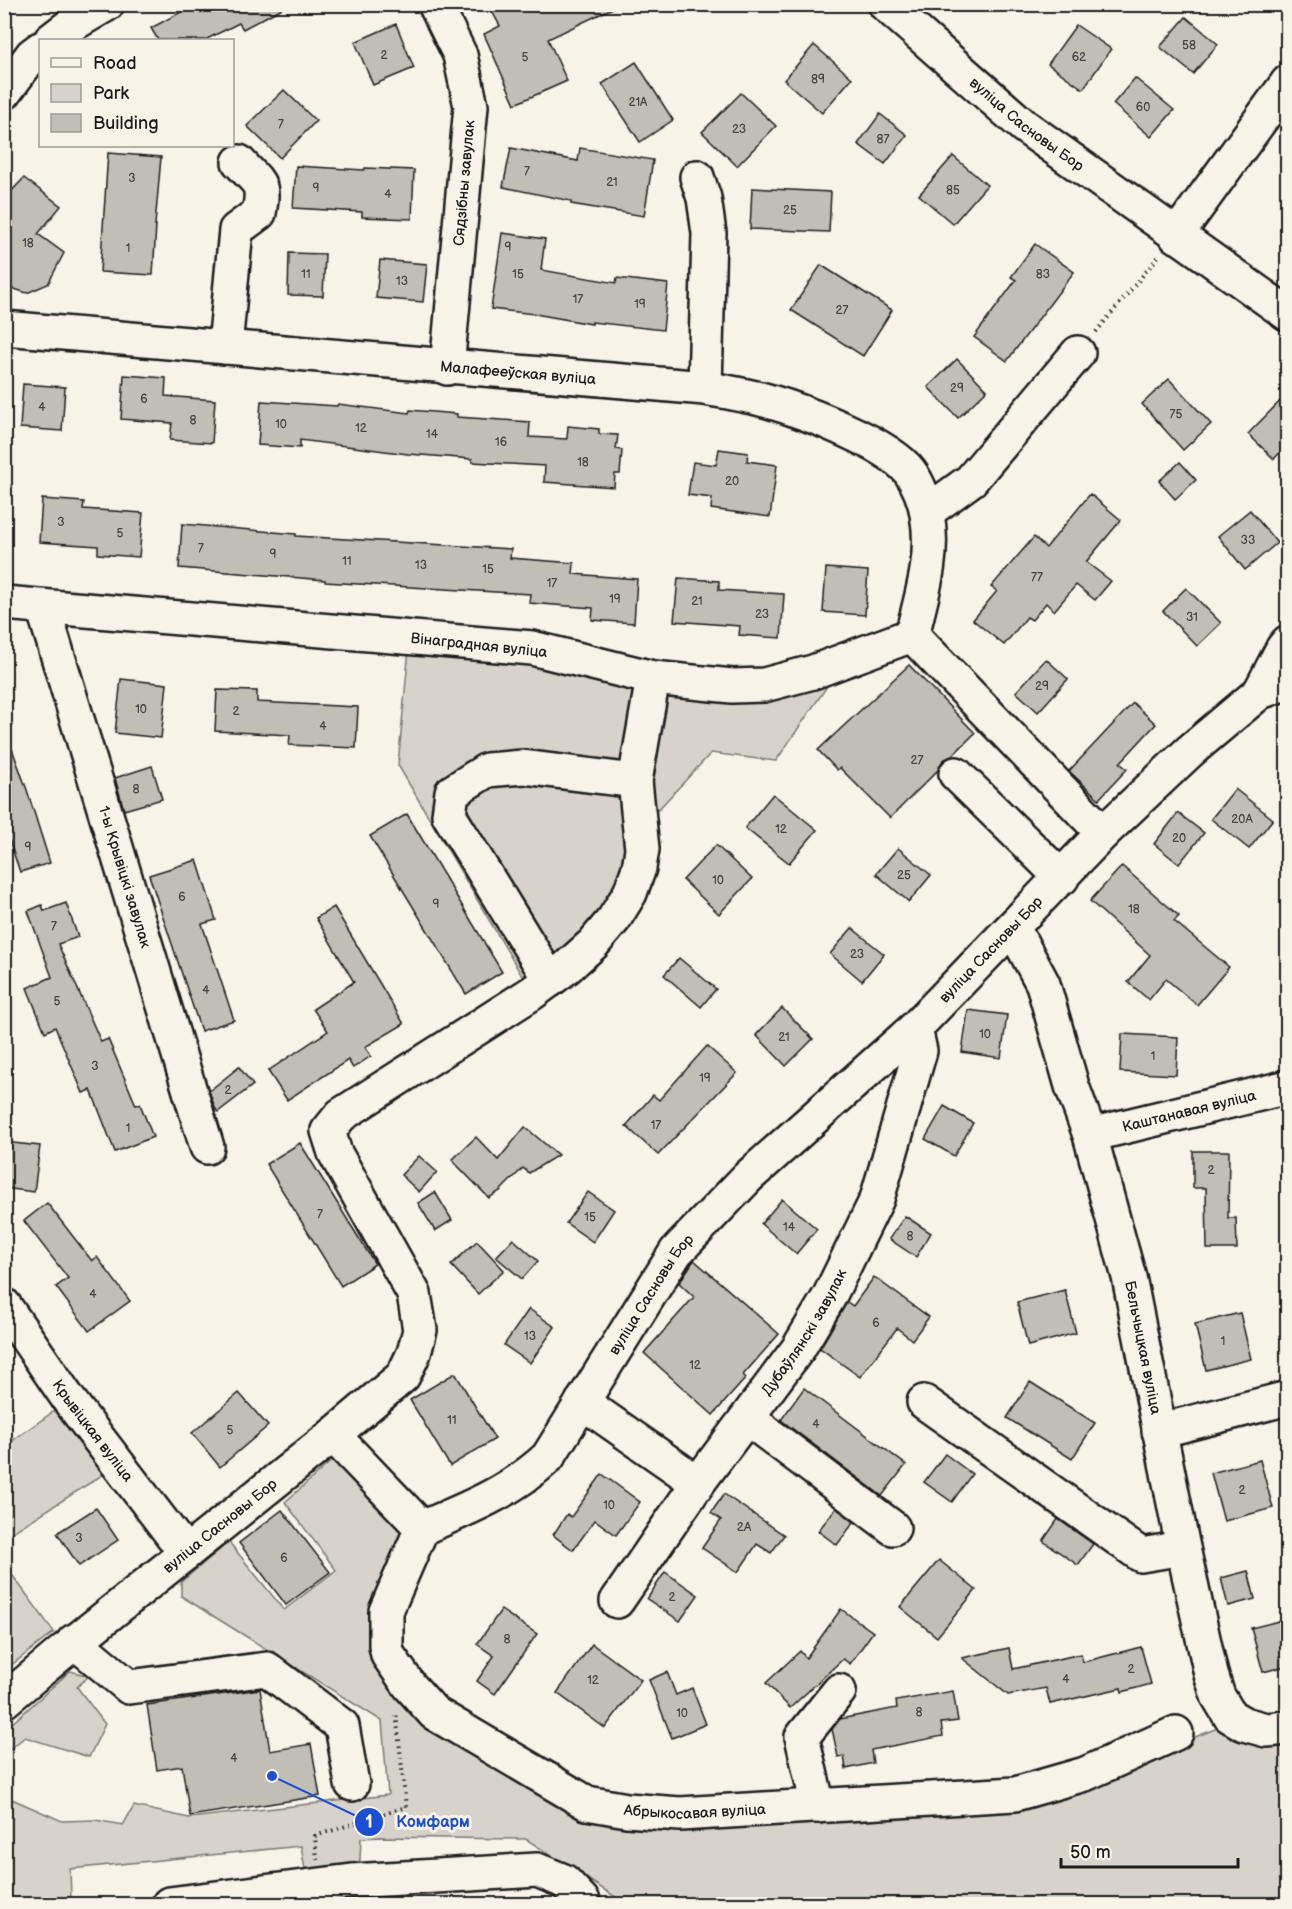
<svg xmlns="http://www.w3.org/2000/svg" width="1292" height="1909" font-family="'Balsamiq Sans',sans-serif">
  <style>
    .green { fill: #d7d3cb; stroke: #7a7874; stroke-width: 1.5 }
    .building { fill: #c0beb5; stroke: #1c1c1c; stroke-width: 1.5 }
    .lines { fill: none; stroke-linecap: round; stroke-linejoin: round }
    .minor-casing { stroke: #1c1c1c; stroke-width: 38 }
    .path { stroke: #1c1c1c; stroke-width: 4; stroke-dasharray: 1.5 4.5; stroke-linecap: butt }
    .minor { stroke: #f7f3e8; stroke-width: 33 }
    .labels { text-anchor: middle; stroke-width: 6; stroke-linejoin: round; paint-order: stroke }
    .number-label { font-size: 12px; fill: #454442 }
    .street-label { font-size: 15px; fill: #1c1c1c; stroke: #f7f3e8 }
    .leader { fill: none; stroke: #1d4ed8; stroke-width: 2 }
    .callout-dot { fill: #1d4ed8; stroke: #f7f3e8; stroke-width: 2 }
    .mark-label { font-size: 18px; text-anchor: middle; font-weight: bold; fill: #fff }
    .callout-label { font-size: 16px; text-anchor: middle; font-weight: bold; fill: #1d4ed8; stroke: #f7f3e8; stroke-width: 6; stroke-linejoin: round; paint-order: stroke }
  </style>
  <rect width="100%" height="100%" fill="#f7f3e8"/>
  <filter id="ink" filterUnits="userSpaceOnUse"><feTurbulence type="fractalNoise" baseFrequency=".0167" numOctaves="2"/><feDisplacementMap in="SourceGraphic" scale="12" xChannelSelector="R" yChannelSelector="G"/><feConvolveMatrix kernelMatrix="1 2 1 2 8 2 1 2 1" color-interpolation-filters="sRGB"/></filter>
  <g filter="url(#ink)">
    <g class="green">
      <polygon points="410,638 732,686 845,660 776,761 711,753 640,829 639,868 532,993 398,765"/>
      <polygon points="57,1409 104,1474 5,1537 5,1446"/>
      <polygon points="335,1458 414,1530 381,1666 581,1812 1101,1775 1225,1725 1287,1734 1287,1904 626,1904 526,1839 381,1837 361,1838 360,1860 356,1865 305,1869 301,1846 70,1869 71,1898 37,1901 5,1898 5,1796 62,1821 95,1820 123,1825 134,1806 189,1818 388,1795 382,1721 181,1596 181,1582 229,1542 284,1610 336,1570 285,1502"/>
      <polygon points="5,1565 54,1632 5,1670 4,1670"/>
      <path d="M70,1671L89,1676L77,1687L105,1724L89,1757L25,1737L10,1749C3,1741 5,1737 8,1727Z"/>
    </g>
    <g class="building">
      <polygon points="196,4 290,4 243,29 239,23 205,40 158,40 151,28"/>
      <polygon points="488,4 621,4 548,39 567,81 515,104 484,34 500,26"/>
      <polygon points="1186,17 1218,44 1193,74 1160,47"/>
      <polygon points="396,24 414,68 373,85 355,42"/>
      <polygon points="1076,25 1111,49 1083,89 1048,64"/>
      <polygon points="814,45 852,78 822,113 784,80"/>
      <polygon points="636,62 673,120 640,142 602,84"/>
      <polygon points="1135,78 1174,110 1151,137 1113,104"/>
      <polygon points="284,90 316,121 280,158 247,126"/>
      <polygon points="741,93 776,126 737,166 702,132"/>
      <polygon points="880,114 907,135 885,164 858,144"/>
      <polygon points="511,148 578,161 580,148 653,160 644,216 571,204 571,201 503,187"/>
      <polygon points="108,153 161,157 155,225 156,225 153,275 100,272"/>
      <polygon points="953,156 987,185 953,224 919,195"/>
      <polygon points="296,166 364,170 365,168 414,170 412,219 362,217 362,212 293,208"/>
      <polygon points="24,178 61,206 38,234 64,253 48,284 27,293 4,286 4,199"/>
      <polygon points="752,188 831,192 829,232 750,229"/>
      <polygon points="502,233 545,239 541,270 616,283 617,278 668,284 663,330 592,322 592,324 535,314 491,309"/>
      <polygon points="1035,244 1074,272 1007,361 974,337 1016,280 1011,277"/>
      <polygon points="289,253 325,254 323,296 288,295"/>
      <polygon points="380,260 427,264 423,302 376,298"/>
      <polygon points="821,265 892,310 863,356 791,310"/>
      <polygon points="957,359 987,390 958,418 928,387"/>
      <polygon points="124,375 166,378 165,396 215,400 212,443 170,440 172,423 121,419"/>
      <polygon points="1169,379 1211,424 1183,450 1142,404"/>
      <polygon points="23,384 65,387 62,431 20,428"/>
      <polygon points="1287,394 1287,445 1274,459 1248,434"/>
      <polygon points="261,401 337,406 338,404 409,413 410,410 457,414 457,417 530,422 529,437 567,439 568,426 599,429 599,434 618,435 616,449 622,450 620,474 615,474 614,487 544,482 545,466 472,462 472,459 408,454 300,440 300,448 258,445"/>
      <polygon points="719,449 748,453 747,461 777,465 770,517 711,509 712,498 688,495 693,462 716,465"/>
      <polygon points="1180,462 1196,480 1175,499 1159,481"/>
      <polygon points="1090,494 1121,520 1086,562 1111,581 1095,600 1076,585 1054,611 1046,603 1032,620 1027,617 1004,645 973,620 997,591 991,587 1034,537 1046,548"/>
      <polygon points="42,499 84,502 83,509 143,513 139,557 98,554 98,546 39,542"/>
      <polygon points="1250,510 1277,543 1245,570 1218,536"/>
      <polygon points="182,524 296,534 296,536 511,549 510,558 574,563 573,574 637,579 634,623 592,620 593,608 529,603 530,594 325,582 325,580 179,568"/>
      <polygon points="826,568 868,571 865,615 823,612"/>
      <polygon points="678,578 719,581 719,590 784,594 781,638 739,635 740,626 674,621"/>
      <polygon points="1186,588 1221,623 1197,646 1163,611"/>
      <polygon points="1046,659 1068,679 1038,712 1016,692"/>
      <polygon points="909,665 975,733 952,756 943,760 938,770 890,818 840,768 837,770 818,750"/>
      <polygon points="121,679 167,684 161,738 115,733"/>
      <polygon points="217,690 257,691 257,702 358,707 356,748 289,745 290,735 215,731"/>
      <polygon points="1133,703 1156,724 1120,763 1127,769 1099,799 1069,771"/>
      <polygon points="4,735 7,735 27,790 50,863 20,872 4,825"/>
      <polygon points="152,766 162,799 124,810 115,778"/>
      <polygon points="1235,789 1273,819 1249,849 1211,819"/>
      <polygon points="773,794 817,830 789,863 745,828"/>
      <polygon points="1178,813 1204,833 1179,864 1154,844"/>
      <polygon points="407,814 502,972 466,994 370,836"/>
      <polygon points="716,845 752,879 719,914 683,880"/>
      <polygon points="898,848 931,875 909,902 876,874"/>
      <polygon points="197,860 216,920 202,924 234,1020 201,1031 149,875"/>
      <polygon points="1122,866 1179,916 1174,921 1229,967 1197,1005 1166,979 1149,1000 1128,982 1150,955 1090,901"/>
      <polygon points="66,903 78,937 58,944 101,1042 108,1039 136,1105 140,1104 153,1137 115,1152 91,1090 83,1093 55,1027 45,1032 27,988 52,977 28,911 42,905 44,911"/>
      <polygon points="334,907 404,1024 365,1047 371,1056 353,1068 348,1060 287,1100 268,1071 328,1031 313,1009 354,982 316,918"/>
      <polygon points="852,928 884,954 862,981 830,954"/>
      <polygon points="679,958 716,989 701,1007 664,975"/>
      <polygon points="782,1008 813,1039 786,1066 756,1035"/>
      <polygon points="968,1010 1007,1015 1001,1058 962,1052"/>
      <polygon points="1122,1034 1178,1037 1176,1075 1120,1072"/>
      <polygon points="707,1046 737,1073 658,1155 626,1126 653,1095 659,1100"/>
      <polygon points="239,1067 253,1085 218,1112 215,1108 209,1091"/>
      <polygon points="944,1106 973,1123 954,1156 925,1139"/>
      <polygon points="525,1127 558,1155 529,1173 523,1168 500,1191 489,1198 452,1160 476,1137 498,1160"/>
      <polygon points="4,1142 40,1146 34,1192 4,1188"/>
      <polygon points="300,1143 375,1264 341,1286 266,1164"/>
      <polygon points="1193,1151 1229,1151 1228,1218 1236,1218 1237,1249 1207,1249 1206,1188 1193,1188"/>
      <polygon points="419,1156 437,1172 419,1192 401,1175"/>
      <polygon points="435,1192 452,1220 435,1231 418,1203"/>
      <polygon points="588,1192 614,1210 593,1242 566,1223"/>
      <polygon points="782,1199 817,1229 796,1254 761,1224"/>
      <polygon points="47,1203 92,1261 97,1257 130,1301 89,1331 56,1287 68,1278 24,1221"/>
      <polygon points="905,1216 931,1233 916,1257 889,1239"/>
      <polygon points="513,1239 538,1261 522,1279 496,1257"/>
      <polygon points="477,1241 504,1270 478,1294 451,1265"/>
      <polygon points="694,1260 779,1334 743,1375 746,1378 713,1415 644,1353 694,1297 679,1283"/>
      <polygon points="874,1277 929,1317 912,1340 897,1328 860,1377 820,1348 847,1302 853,1306"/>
      <polygon points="1065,1290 1076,1333 1028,1346 1017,1302"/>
      <polygon points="529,1309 555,1327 530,1363 504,1345"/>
      <polygon points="1240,1313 1251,1359 1206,1370 1195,1324"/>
      <polygon points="455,1373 495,1439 450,1466 410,1400"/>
      <polygon points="1030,1382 1095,1423 1072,1459 1007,1418"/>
      <polygon points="804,1388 906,1465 882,1496 781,1420"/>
      <polygon points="239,1393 268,1426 220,1467 192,1433"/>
      <polygon points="945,1454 972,1474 952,1502 924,1482"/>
      <polygon points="1260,1460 1273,1508 1224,1521 1211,1473"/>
      <polygon points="602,1474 640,1502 616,1535 595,1520 573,1550 553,1535 567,1514 571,1517"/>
      <polygon points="724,1494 784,1535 771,1553 757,1544 738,1572 702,1548 721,1520 711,1513"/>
      <polygon points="96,1508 118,1540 79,1566 57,1533"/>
      <polygon points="836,1508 854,1522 837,1545 818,1531"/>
      <polygon points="282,1510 330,1572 286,1605 239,1543"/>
      <polygon points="1058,1519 1093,1544 1078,1565 1043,1541"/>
      <polygon points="939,1560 976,1590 937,1637 900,1607"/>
      <polygon points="1248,1571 1255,1599 1228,1606 1221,1578"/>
      <polygon points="665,1572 698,1595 680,1621 647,1599"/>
      <polygon points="841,1609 873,1632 850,1664 843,1659 790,1708 766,1683 800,1651 806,1658"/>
      <polygon points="501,1610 537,1634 495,1694 477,1681 494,1656 477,1644"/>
      <polygon points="1287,1619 1287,1666 1263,1672 1251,1628"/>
      <polygon points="592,1644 641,1680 605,1728 557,1693"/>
      <polygon points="1141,1647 1151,1684 1122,1692 1121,1688 1050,1704 1046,1688 1008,1695 962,1658 1009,1648 1013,1669 1081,1654 1083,1662"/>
      <polygon points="667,1672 676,1695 692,1688 706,1724 672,1738 649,1680"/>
      <polygon points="260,1689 270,1751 311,1744 320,1796 190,1816 182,1766 157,1770 147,1705"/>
      <polygon points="953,1691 958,1721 941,1723 943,1736 871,1750 873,1763 846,1769 844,1756 838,1757 832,1729 840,1719 897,1708 896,1701"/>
    </g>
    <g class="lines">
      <defs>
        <g id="minor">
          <polyline points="435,4 460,55 471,106 447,368"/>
          <path id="s1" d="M885,4L1024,126L1288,314"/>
          <polyline points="51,40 68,27 107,4"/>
          <polyline points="4,93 32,55 40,49"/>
          <polyline points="697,177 704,198 709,233 705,388"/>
          <polyline points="1176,236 1288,82"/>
          <path id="s2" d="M4,328C238,348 472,370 705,388C726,392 747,395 768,401C803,411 888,443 910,472C918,483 925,500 927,514C935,555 922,595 912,635L813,672L764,685L732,686L653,678L532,648L4,603"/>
          <path d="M225,347L236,230L259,213C265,182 259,184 239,162"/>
          <polyline points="927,512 971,480 1078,353"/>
          <path id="s3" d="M43,607L207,1147"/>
          <polyline points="912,635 1103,833"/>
          <polyline points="1260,692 1283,648 1288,642"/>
          <polyline points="956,774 1062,878"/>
          <path id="s4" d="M1013,928L1043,984L1072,1086L1090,1135L1129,1277L1183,1548L1211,1674L1218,1696L1230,1716L1244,1724L1266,1730L1288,1728"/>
          <polyline points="550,980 449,815 452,792 487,770 523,767 635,781"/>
          <path id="s5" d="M1090,1135L1288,1087"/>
          <path id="s6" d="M4,1305L69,1400L186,1553"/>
          <polyline points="582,1402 698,1483"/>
          <polyline points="924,1402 1141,1555 1183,1548"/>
          <polyline points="747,1418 893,1528"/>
          <polyline points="1159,1431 1288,1398"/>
          <polyline points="333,1435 422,1528"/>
          <path id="s7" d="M422,1528C467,1509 512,1491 548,1457L676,1252L748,1177L915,1028L1103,833L1190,751L1260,692L1288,682"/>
          <path id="s8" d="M422,1528L386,1611V1646L388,1655L409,1685L434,1713L587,1803L627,1810L680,1814L1015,1794L1085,1774L1176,1733"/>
          <path id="s9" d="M617,1601L698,1483L798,1349L829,1297L877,1199L920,1051L915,1028"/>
          <polyline points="74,1641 129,1687 267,1669 342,1726 352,1784"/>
          <path id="s10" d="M4,1701L66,1649L333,1435L403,1376L414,1353L420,1330L414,1294L335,1153L328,1131L341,1115L532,993L566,968L593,944L614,919L630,893L639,868L642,849L635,781L653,678"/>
          <polyline points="818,1806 802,1737 839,1691"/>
          <polyline points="169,1904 352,1881 537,1870 564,1881 583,1901 584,1904"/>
        </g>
      </defs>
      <use href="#minor" class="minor-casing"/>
      <g class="path">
        <polyline points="1096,332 1158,257"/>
        <polyline points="317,1860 315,1836 406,1807 396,1712"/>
      </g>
      <use href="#minor" class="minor"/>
    </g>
  </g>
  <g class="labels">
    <g class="number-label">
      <text x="1189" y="49">58</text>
      <text x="384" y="59">2</text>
      <text x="525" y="61">5</text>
      <text x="1079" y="61">62</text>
      <text x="818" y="83">89</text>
      <text x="638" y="106">21А</text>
      <text x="1143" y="111">60</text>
      <text x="281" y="128">7</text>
      <text x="739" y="133">23</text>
      <text x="883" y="143">87</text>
      <text x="527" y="175">7</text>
      <text x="132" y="182">3</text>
      <text x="612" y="186">21</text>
      <text x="316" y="192">9</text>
      <text x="953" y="194">85</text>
      <text x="388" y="198">4</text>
      <text x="790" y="214">25</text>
      <text x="28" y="247">18</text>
      <text x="508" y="251">9</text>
      <text x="128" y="252">1</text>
      <text x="306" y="278">11</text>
      <text x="518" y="278">15</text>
      <text x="1043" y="278">83</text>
      <text x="402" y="285">13</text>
      <text x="578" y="303">17</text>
      <text x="640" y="308">19</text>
      <text x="842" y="314">27</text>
      <text x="957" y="392">29</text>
      <text x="144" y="403">6</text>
      <text x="42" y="411">4</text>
      <text x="1176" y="418">75</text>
      <text x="193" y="424">8</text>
      <text x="281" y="428">10</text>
      <text x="361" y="432">12</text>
      <text x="432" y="438">14</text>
      <text x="501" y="446">16</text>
      <text x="583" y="466">18</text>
      <text x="732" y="485">20</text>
      <text x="61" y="526">3</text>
      <text x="120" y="537">5</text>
      <text x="1248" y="544">33</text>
      <text x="201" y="552">7</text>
      <text x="273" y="558">9</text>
      <text x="347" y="565">11</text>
      <text x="421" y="569">13</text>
      <text x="488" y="573">15</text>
      <text x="1037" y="581">77</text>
      <text x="552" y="587">17</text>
      <text x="615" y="603">19</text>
      <text x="697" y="605">21</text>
      <text x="762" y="618">23</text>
      <text x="1192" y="621">31</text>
      <text x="1042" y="690">29</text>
      <text x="141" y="713">10</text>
      <text x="236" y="715">2</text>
      <text x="323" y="730">4</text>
      <text x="917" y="764">27</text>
      <text x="136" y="793">8</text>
      <text x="1242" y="823">20А</text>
      <text x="781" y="833">12</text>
      <text x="1179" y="842">20</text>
      <text x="28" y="851">9</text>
      <text x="904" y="879">25</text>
      <text x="718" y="884">10</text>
      <text x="182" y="901">6</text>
      <text x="436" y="908">9</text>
      <text x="1134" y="913">18</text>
      <text x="54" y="930">7</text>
      <text x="857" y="958">23</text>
      <text x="206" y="994">4</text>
      <text x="57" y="1005">5</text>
      <text x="985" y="1038">10</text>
      <text x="784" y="1041">21</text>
      <text x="1153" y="1060">1</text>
      <text x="95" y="1070">3</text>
      <text x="705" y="1082">19</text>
      <text x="228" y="1094">2</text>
      <text x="656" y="1129">17</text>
      <text x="128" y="1132">1</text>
      <text x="1211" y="1174">2</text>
      <text x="320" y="1218">7</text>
      <text x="590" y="1221">15</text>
      <text x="789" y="1231">14</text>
      <text x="910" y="1240">8</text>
      <text x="93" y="1298">4</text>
      <text x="876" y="1327">6</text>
      <text x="530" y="1340">13</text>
      <text x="1223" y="1345">1</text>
      <text x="695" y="1369">12</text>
      <text x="452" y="1424">11</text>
      <text x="816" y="1428">4</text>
      <text x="230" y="1434">5</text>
      <text x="1242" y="1494">2</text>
      <text x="609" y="1509">10</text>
      <text x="744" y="1531">2А</text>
      <text x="79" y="1542">3</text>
      <text x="284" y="1562">6</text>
      <text x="672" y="1601">2</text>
      <text x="507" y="1643">8</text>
      <text x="1131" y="1673">2</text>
      <text x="1066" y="1683">4</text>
      <text x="593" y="1684">12</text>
      <text x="919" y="1716">8</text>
      <text x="682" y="1717">10</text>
      <text x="234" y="1762">4</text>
    </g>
    <g class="street-label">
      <text dy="5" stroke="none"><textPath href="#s1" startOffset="186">вуліца Сасновы Бор</textPath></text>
      <text transform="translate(464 183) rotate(-85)" y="5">Сядзібны завулак</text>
      <text dy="5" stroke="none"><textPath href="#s2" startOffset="516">Малафееўская вуліца</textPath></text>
      <text transform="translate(479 645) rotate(6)" y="5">Вінаградная вуліца</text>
      <text dy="5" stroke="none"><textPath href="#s3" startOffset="282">1-ы Крывіцкі завулак</textPath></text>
      <text dy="5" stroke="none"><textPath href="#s7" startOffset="824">вуліца Сасновы Бор</textPath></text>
      <text dy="5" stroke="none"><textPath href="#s5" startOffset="102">Каштанавая вуліца</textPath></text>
      <text dy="5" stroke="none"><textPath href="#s7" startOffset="338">вуліца Сасновы Бор</textPath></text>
      <text dy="5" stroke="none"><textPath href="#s9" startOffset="328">Дубаўлянскі завулак</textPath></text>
      <text dy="5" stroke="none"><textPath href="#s4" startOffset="441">Бельчыцкая вуліца</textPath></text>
      <text dy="5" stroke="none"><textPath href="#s6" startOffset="154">Крывіцкая вуліца</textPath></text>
      <text dy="5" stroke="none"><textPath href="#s10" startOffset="278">вуліца Сасновы Бор</textPath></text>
      <text dy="5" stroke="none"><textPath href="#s8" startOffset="495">Абрыкосавая вуліца</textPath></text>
    </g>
  </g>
  <path class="leader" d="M272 1776L369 1822"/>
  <g class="callout-dot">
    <circle cx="272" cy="1776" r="6"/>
    <circle cx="369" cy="1822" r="15"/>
  </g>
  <g class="mark-label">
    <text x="369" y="1828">1</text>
  </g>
  <g class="callout-label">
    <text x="433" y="1827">Комфарм</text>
  </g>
  <rect width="1292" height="1909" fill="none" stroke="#f7f3e8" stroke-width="24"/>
  <rect x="12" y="12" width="1268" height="1885" fill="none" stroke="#1c1c1c" stroke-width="2" filter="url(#ink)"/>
  <rect x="39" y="39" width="195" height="108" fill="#f7f3e8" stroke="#9f9d96" stroke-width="1.5"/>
  <rect x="51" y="58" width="30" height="9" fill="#f7f3e8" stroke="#9f9d96" stroke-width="1.5"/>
  <text x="93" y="69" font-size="18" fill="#1c1c1c">Road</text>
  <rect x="51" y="84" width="30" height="18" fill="#d7d3cb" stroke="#9f9d96" stroke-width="1.5"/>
  <text x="93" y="99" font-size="18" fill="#1c1c1c">Park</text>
  <rect x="51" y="114" width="30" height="18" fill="#c0beb5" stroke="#9f9d96" stroke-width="1.5"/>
  <text x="93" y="129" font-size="18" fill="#1c1c1c">Building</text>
  <path d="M1061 1858v9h177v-9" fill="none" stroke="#1c1c1c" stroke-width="3"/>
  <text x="1070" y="1858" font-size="18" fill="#1c1c1c" stroke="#f7f3e8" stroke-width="4.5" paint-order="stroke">50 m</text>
</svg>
